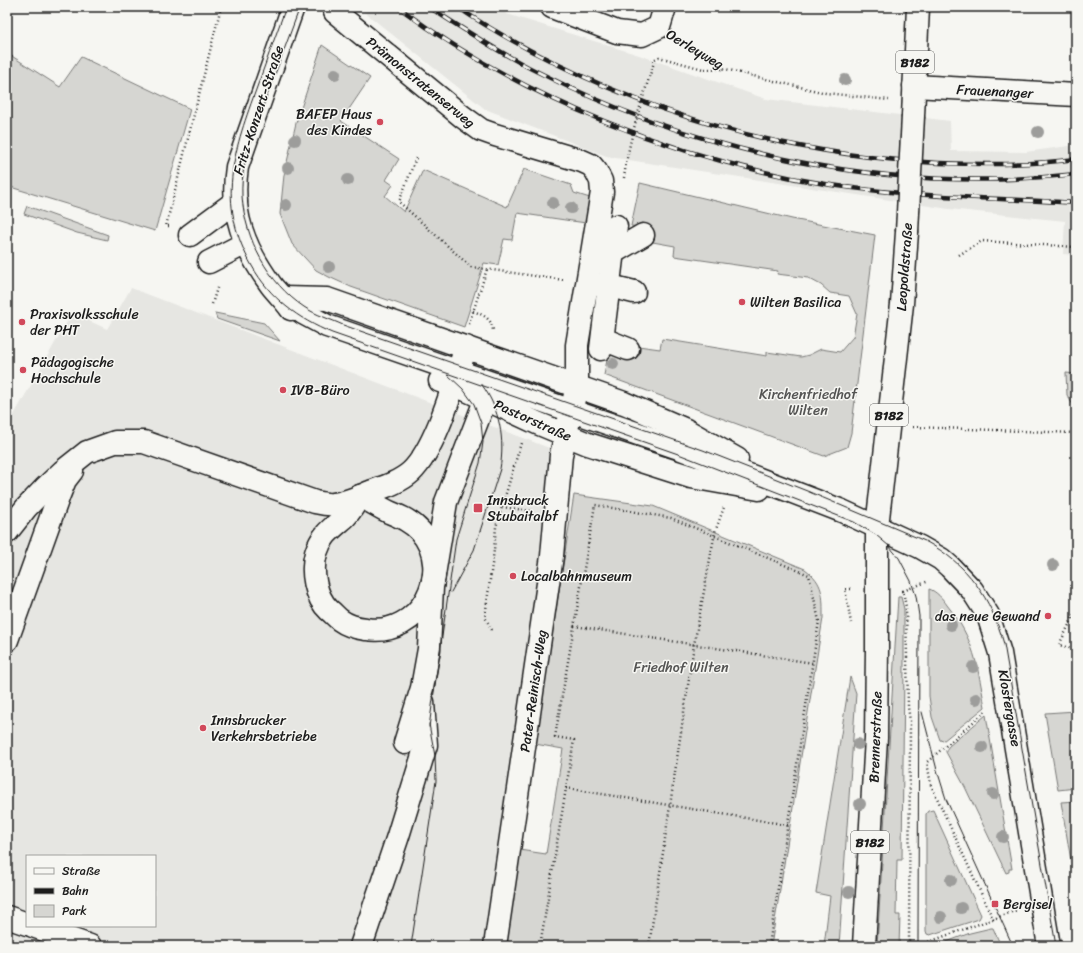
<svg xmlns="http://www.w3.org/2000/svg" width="1083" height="953" font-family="Sriracha,sans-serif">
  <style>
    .built { fill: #e6e6e2; fill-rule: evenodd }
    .green { fill: #d6d6d2; stroke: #797977 }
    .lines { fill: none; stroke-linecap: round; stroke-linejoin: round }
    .minor-casing { stroke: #1c1c1c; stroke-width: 25 }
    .major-casing { stroke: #1c1c1c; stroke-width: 25 }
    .path { stroke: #1c1c1c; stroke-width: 2.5; stroke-dasharray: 1 3; stroke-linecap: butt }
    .minor { stroke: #f6f6f2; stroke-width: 22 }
    .major { stroke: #f6f6f2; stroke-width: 22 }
    .tram { stroke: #1c1c1c; stroke-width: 1 }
    .rail-casing { stroke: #1c1c1c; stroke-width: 4.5 }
    .rail { stroke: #f6f6f2; stroke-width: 3; stroke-dasharray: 9; stroke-linecap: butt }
    .major-bridge-casing { stroke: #1c1c1c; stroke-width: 25; stroke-linecap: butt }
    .path-bridge { stroke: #1c1c1c; stroke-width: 2.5; stroke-dasharray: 1 3; stroke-linecap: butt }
    .major-bridge { stroke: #f6f6f2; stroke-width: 22 }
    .tree { fill: #9d9d9b }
    .poi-dot { fill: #d1495b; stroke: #f6f6f2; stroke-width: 1.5 }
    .labels { text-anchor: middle; stroke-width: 3; stroke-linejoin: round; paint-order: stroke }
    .shield { fill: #f6f6f2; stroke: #5d5d5c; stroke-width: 1 }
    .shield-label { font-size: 13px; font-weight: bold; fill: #1c1c1c }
    .street-label { font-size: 14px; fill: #1c1c1c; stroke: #f6f6f2 }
    .poi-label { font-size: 14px; fill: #1c1c1c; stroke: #f6f6f2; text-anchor: start }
    .park-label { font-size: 14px; fill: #545453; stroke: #f6f6f2 }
  </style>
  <rect width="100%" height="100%" fill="#f6f6f2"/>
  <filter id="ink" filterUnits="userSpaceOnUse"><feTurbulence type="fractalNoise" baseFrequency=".025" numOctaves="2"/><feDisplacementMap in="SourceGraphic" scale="8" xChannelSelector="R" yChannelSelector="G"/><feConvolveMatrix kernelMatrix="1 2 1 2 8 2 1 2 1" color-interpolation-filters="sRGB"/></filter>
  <g filter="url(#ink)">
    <g class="built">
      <polygon points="358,7 498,7 507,14 639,55 766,99 950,121 951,151 1026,152 1076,145 1076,255 1063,254 1065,221 949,209 609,157 485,109"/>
      <path d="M131,288L557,451L486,946H7V427L72,313L107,329ZM27,856H155V926H27Z"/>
    </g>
    <g class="green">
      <polygon points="322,45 370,78 341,121 399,159 386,180 393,185 385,196 404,212 423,170 507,207 524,169 571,185 574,193 593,199 586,223 517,213 512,240 504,239 498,265 484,263 464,327 351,287 329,277 316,270 292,244 280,214 284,175 296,123"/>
      <polygon points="7,53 60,87 81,57 190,109 155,231 7,186"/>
      <polygon points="640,183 792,219 875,235 851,433 847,447 824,456 604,375 609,350 631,345 660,349 662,339 767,356 767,352 801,357 809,355 821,349 840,352 853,337 857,314 849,296 830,293 821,285 808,278 777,274 778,271 674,256 675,246 647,241 640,227 631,226"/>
      <polygon points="27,206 108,235 107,240 77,233 24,214"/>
      <polygon points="215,313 264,323 280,341 217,319"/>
      <polygon points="1066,373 1076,374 1076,410 1067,395"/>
      <path d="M574,495L653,506L805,569C824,583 823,596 823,618L771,946H504L519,850L546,854L563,749L535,744Z"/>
      <path d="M929,589C936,591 943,599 947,605C975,640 977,665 985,707L943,741L940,740L932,717L929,696Z"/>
      <polygon points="898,597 901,597 904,609 904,668 902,860 897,860 896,915 900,915 899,946 877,946"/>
      <polygon points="850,677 856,693 839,946 824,946 830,896 816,893"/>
      <polygon points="1076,711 1076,788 1058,790 1045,713"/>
      <polygon points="986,715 1012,869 1009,869 1009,872 1006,873 965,787 946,752 946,750 949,746"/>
      <polygon points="1076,801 1076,890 1061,802"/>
      <polygon points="933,810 981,915 979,919 930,935 927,934 926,931 926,814 928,811"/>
      <polygon points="991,928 993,928 1001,946 936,946 970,933"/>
    </g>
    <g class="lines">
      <defs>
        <g id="minor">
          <polyline points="552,7 617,32 642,35 659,27 665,7"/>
          <polyline points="335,12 463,117 481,130 495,135 582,161 591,165 596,171 601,181 602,192 577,345 577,386 561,455 552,556 495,946"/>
          <polyline points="914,86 1076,95"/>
          <polyline points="190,235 236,201"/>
          <polyline points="614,252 643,235"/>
          <polyline points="209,262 246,243"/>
          <polyline points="598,285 610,286 634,292"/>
          <polyline points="283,298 303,313 327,326 676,447 842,511 920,547 941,559 950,567 972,590 988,615 1000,653 1049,946"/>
          <polyline points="283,298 327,299 624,403 686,430 737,459"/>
          <path d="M291,309C285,300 277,293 271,285C244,248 230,213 237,167L293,7"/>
          <polyline points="603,339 628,349"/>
          <polyline points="601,349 616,226"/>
          <polyline points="440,381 464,389 537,423 588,444 691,477 759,489"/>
          <path d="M360,496C370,501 379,507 389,512C401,517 411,521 420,531C456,572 419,638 366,629C357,628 348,626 340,620C336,617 333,613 329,610C315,597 311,571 316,553C321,536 331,529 344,518C350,513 355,503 360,496Z"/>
          <path d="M7,532L26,508L45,488L63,471L87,452L115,442H144L315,502C320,503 327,505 333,504C345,503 359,497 370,492C384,487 400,482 411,472C437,447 454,382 466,347"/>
          <polyline points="7,640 59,495 65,480 72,471"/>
          <polyline points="405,743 422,688 429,649 432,587 446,502 491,385"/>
          <polyline points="7,917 27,924"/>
          <polyline points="33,926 90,946"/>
          <polyline points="361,946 398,836 426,745 423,702"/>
        </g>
        <g id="major">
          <polyline points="913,116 918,7"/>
          <polyline points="864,946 876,738 877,648 877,527 902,304 907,232"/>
        </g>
      </defs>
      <use href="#minor" class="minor-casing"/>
      <use href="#major" class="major-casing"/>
      <g class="path">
        <polyline points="680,40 725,69 778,82 826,93 889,100"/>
        <polyline points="655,59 659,57 703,69 725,69"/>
        <polyline points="416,158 399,202 471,267 564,280"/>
        <polyline points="7,216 7,215"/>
        <polyline points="169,226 166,226 221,7"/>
        <polyline points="959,255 982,241 1076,247"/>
        <polyline points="212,304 218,285"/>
        <path d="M473,311C484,315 492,319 493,331"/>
        <polyline points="469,324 487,269"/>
        <polyline points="913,427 1076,433"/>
        <polyline points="502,507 531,511"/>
        <polyline points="851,589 845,589 851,623"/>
        <polyline points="901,591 903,591 906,607 908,707 910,721 909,946"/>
        <polyline points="903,591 929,581"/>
        <polyline points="1076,611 1059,645 1076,650"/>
        <polyline points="574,626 813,663"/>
        <polyline points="492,630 485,617 494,550 496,527 521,443"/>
        <polyline points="566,788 788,825"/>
        <polyline points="996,918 1017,910"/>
        <polyline points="540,946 574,740 555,737 595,505 671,518 809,575 819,621 769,946"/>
        <polyline points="649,946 694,645 715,532 724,507"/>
        <polyline points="917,946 993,919 931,785 927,762 986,711"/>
      </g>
      <use href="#minor" class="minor"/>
      <use href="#major" class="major"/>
      <g class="tram">
        <path d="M286,7C275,37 264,68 253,98C231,159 218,206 252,266C270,298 298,319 332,333L681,455L854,522L876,535L889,546L899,558L911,581L916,596L919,616L918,946"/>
        <path d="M300,7L252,136C246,155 241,175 242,196C245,239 268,283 304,307C316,315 330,319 343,325L703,450L807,491L925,541C968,564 991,598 1004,644L1056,946"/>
        <path d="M451,592L474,550L500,469C505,440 500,409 482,385"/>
        <polyline points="922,712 937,770 946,799 1013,946"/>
        <polyline points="429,727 456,539 480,463 483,442 481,423 474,404 463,389 448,375"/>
        <polyline points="411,946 436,781 435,756 429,724"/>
      </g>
      <defs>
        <g id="rail">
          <path d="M398,7C521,98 680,161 831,185C912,197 995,198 1076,203"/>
          <path d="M429,7C464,30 500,53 538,72C701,155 893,195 1076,174"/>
          <path d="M457,7C490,29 524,48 559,65C678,124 807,156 939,163C985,165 1031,165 1076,159"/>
        </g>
      </defs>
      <use href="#rail" class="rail-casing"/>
      <use href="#rail" class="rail"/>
      <defs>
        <polyline id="major-bridge" points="907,232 913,116"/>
      </defs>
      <use href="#major-bridge" class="major-bridge-casing"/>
      <path class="path-bridge" d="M624,178C629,137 643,98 655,59"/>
      <use href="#major-bridge" class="major-bridge"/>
    </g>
    <g class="tree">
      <circle cx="335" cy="74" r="6"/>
      <circle cx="845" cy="80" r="6"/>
      <circle cx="1038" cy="132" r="6"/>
      <circle cx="295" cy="140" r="6"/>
      <circle cx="288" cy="168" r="6"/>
      <circle cx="348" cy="180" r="6"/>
      <circle cx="553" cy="203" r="6"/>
      <circle cx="286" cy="205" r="6"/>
      <circle cx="571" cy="208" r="6"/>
      <circle cx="329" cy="267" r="6"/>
      <circle cx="613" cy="364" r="6"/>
      <circle cx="1053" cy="565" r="6"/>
      <circle cx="951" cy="625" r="6"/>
      <circle cx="973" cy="667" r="6"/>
      <circle cx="976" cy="699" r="6"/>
      <circle cx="858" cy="744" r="6"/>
      <circle cx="982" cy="747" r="6"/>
      <circle cx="993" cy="794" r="6"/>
      <circle cx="860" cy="804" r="6"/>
      <circle cx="1003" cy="837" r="6"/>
      <circle cx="951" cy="880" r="6"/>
      <circle cx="849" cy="892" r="6"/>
      <circle cx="961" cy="908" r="6"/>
      <circle cx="941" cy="917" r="6"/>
    </g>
  </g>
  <g class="poi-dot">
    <circle cx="380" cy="122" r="4"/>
    <circle cx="742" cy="302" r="4"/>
    <circle cx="22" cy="322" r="4"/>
    <circle cx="23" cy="370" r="4"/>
    <circle cx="283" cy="390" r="4"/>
    <rect x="473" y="503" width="10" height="10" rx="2"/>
    <circle cx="513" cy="576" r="4"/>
    <circle cx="1048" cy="616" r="4"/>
    <circle cx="203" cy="728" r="4"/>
    <rect x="991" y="900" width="8" height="8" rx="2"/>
  </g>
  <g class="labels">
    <g class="shield">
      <rect x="896" y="51" width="38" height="22" rx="3"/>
      <rect x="870" y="404" width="38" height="22" rx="3"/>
      <rect x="851" y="831" width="38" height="22" rx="3"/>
    </g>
    <g class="shield-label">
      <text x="915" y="67">B182</text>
      <text x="889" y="420">B182</text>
      <text x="870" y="847">B182</text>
    </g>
    <g class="street-label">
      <text transform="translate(695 49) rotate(31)" y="5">Oerleyweg</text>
      <text transform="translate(421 82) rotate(39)" y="5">Prämonstratenserweg</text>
      <text transform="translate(995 91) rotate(3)" y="5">Frauenanger</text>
      <text transform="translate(258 110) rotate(-72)" y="5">Fritz-Konzert-Straße</text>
      <text transform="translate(904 267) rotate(-86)" y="5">Leopoldstraße</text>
      <text transform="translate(533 420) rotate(24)" y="5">Pastorstraße</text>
      <text transform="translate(533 691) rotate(-82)" y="5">Pater-Reinisch-Weg</text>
      <text transform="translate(1010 708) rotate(80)" y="5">Klostergasse</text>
      <text transform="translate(875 737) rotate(-88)" y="5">Brennerstraße</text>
    </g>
    <g class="poi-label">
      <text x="372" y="119" text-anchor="end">BAFEP Haus<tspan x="372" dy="16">des Kindes</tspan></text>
      <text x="750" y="307">Wilten Basilica</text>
      <text x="30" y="319">Praxisvolksschule<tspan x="30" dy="16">der PHT</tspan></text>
      <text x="31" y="367">Pädagogische<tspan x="31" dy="16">Hochschule</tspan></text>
      <text x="291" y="395">IVB-Büro</text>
      <text x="487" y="505">Innsbruck<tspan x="487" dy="16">Stubaitalbf</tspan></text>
      <text x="521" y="581">Localbahnmuseum</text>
      <text x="1040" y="621" text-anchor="end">das neue Gewand</text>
      <text x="211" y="725">Innsbrucker<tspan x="211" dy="16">Verkehrsbetriebe</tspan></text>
      <text x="1003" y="909">Bergisel</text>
    </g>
    <g class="park-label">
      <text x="808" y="399">Kirchenfriedhof<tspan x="808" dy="16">Wilten</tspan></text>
      <text x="681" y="672">Friedhof Wilten</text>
    </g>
  </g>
  <rect width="1083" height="953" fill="none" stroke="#f6f6f2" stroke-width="24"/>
  <rect x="12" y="12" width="1059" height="929" fill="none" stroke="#1c1c1c" stroke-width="1.5" filter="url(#ink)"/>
  <rect x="26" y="855" width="130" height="72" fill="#f6f6f2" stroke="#9f9f9c"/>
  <rect x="34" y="868" width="20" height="6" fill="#f6f6f2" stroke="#9f9f9c"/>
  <text x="62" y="875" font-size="12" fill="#1c1c1c">Straße</text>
  <rect x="34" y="888" width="20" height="6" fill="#1c1c1c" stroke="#9f9f9c"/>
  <text x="62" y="895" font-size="12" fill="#1c1c1c">Bahn</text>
  <rect x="34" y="905" width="20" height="12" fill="#d6d6d2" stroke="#9f9f9c"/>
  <text x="62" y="915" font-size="12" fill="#1c1c1c">Park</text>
</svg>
